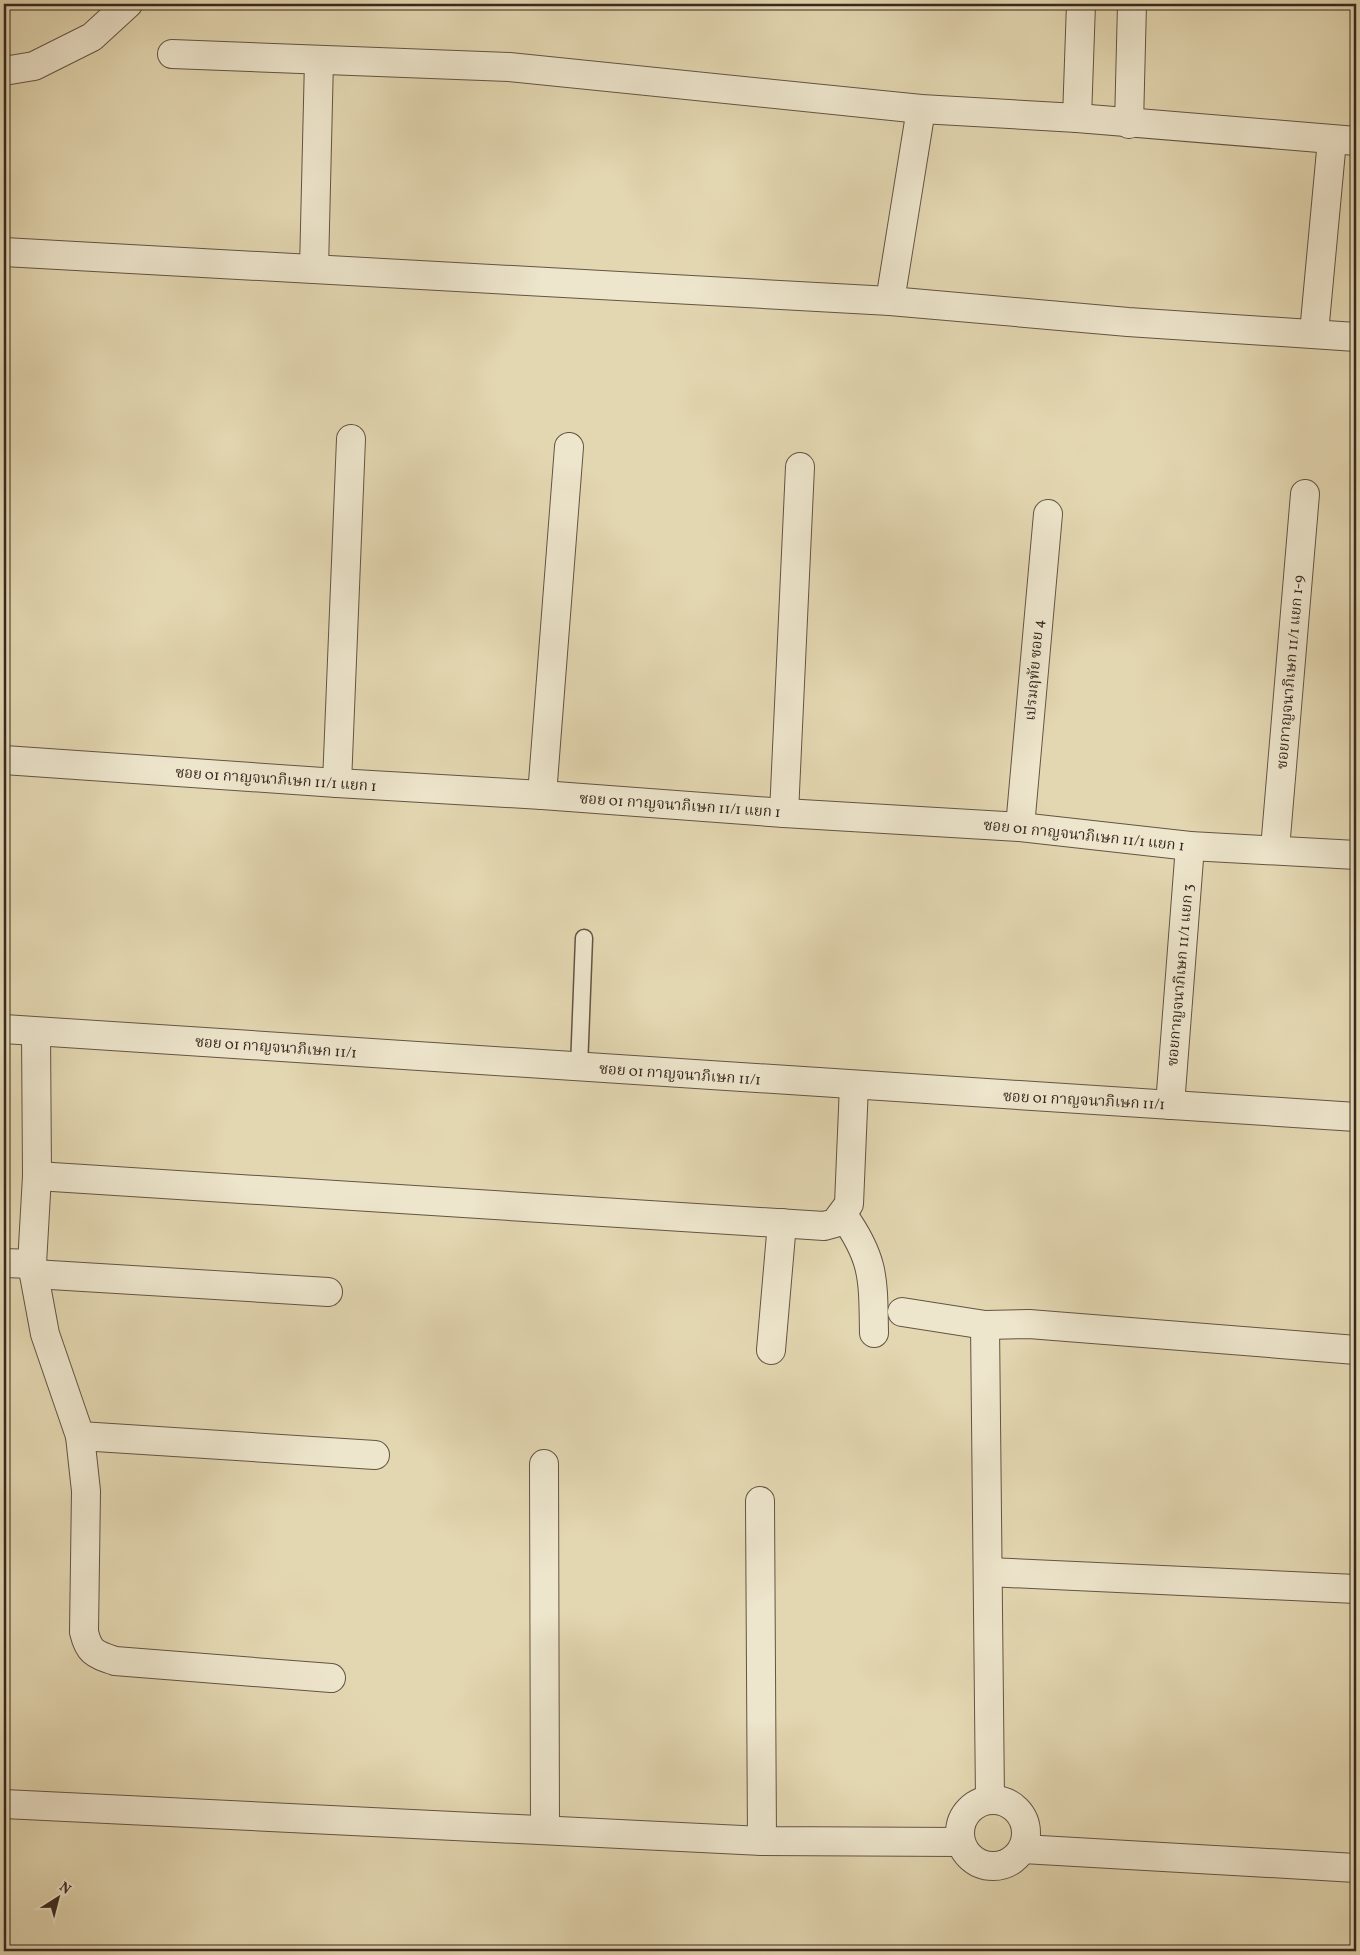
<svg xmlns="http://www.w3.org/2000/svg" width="1360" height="1955" font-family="Vollkorn,'Noto Serif Thai',serif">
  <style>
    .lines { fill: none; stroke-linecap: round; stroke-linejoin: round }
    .lane-casing { stroke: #635444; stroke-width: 19 }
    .street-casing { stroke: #635444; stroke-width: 30 }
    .lane { stroke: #ede5cc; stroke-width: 16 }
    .street { stroke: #ede5cc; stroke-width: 28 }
    .labels { text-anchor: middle; stroke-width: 5; stroke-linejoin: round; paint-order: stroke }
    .street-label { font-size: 15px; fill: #382820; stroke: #ede5cc }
  </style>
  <rect width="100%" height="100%" fill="#e3d7b1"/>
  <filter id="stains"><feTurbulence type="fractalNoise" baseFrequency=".004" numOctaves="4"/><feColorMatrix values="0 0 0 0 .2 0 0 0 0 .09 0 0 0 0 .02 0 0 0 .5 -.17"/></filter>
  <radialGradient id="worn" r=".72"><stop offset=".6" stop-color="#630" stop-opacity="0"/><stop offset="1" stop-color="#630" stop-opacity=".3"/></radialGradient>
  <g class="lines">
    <defs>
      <polyline id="lane" points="579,1068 584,938"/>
      <g id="street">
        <polyline points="172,54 509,67 921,109 1077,118 1356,141"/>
        <polyline points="4,71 34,66 92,37 128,4"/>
        <polyline points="1077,118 1081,4"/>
        <polyline points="1129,124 1132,4"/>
        <polyline points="4,252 890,301 1128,322 1356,337"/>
        <polyline points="314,269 319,60"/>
        <polyline points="890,301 921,109"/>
        <polyline points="1314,333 1332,140"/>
        <polyline points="4,760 337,783 542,795 784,813 1020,827 1190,846 1356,855"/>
        <polyline points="337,783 351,439"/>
        <polyline points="542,795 569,447"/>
        <polyline points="784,813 800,467"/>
        <polyline points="1020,827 1048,514"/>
        <polyline points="1275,849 1305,494"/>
        <polyline points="4,1029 1356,1117"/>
        <path d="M36,1032L37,1176L32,1264L45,1334L80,1436L86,1491L84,1632C89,1653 95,1654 115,1661L331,1678"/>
        <polyline points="1170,1105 1190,846"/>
        <polyline points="37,1176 824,1226 835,1223 849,1204 854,1085"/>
        <path d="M843,1215C875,1260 873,1279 874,1333"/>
        <polyline points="4,1263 32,1264"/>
        <polyline points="34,1274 328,1292"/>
        <polyline points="902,1312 985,1325 1029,1324 1356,1350"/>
        <polyline points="985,1325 990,1800"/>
        <polyline points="771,1350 782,1223"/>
        <polyline points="80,1436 375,1455"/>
        <polyline points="544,1464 545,1830"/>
        <polyline points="760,1501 762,1841"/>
        <polyline points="988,1572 1356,1589"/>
        <circle cx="993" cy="1833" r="33"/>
        <polyline points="4,1804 762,1841 961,1842"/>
        <polyline points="1023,1849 1356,1868"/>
      </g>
    </defs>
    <use href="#lane" class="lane-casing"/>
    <use href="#street" class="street-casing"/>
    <use href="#lane" class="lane"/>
    <use href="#street" class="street"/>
  </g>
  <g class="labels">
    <g class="street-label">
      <text transform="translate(1034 670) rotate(-85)" y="5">เปรมฤทัย ซอย 4</text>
      <text transform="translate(1290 672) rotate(-85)" y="5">ซอยกาญจนาภิเษก 11/1 แยก 1-9</text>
      <text transform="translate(276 779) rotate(4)" y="5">ซอย 01 กาญจนาภิเษก 11/1 แยก 1</text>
      <text transform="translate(680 805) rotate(4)" y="5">ซอย 01 กาญจนาภิเษก 11/1 แยก 1</text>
      <text transform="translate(1084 835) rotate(6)" y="5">ซอย 01 กาญจนาภิเษก 11/1 แยก 1</text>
      <text transform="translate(1180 975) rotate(-85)" y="5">ซอยกาญจนาภิเษก 11/1 แยก 3</text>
      <text transform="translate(276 1047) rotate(4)" y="5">ซอย 01 กาญจนาภิเษก 11/1</text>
      <text transform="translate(680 1074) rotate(4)" y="5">ซอย 01 กาญจนาภิเษก 11/1</text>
      <text transform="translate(1084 1100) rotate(3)" y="5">ซอย 01 กาญจนาภิเษก 11/1</text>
    </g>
  </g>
  <rect width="1360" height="1955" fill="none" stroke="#e3d7b1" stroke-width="20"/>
  <rect x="5" y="5" width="1350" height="1945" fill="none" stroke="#382820" stroke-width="2.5"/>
  <rect x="10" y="10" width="1340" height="1935" fill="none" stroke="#382820"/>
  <g transform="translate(58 1898) rotate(36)" stroke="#ede5cc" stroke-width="4" paint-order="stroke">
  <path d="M0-4L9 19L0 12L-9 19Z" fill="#382820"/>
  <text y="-8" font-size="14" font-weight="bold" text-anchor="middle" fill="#382820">N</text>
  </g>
  <rect width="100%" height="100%" filter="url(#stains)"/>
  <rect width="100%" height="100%" fill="url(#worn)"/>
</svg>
